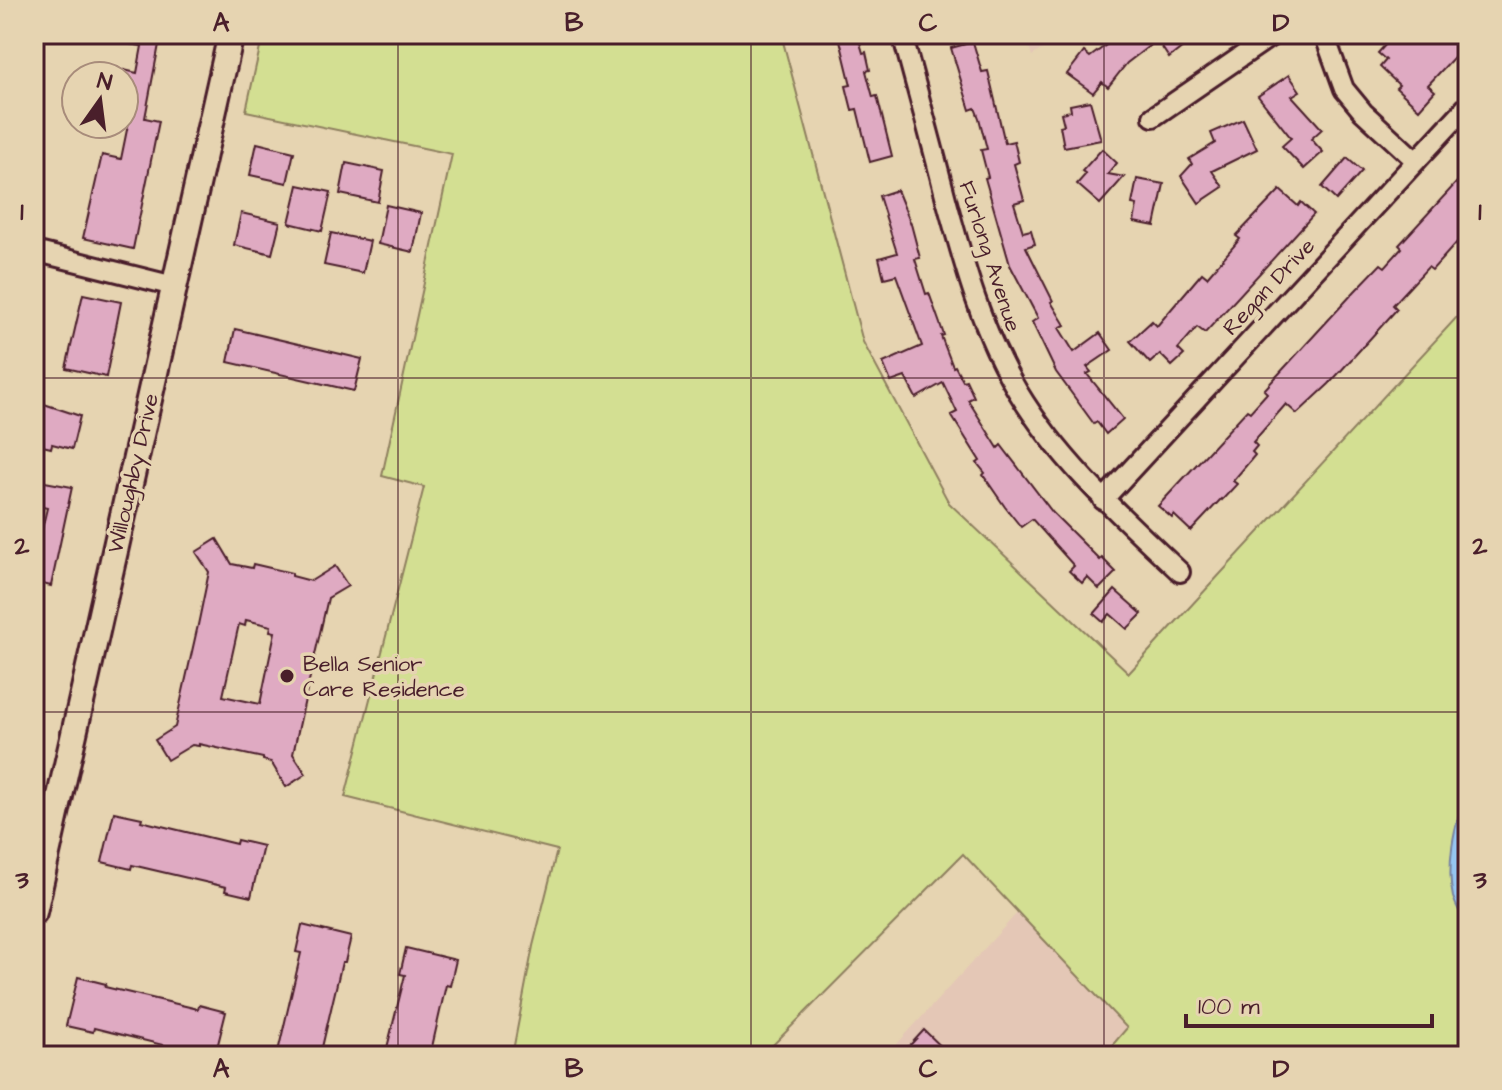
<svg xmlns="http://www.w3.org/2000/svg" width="1502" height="1090" font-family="'Architects Daughter',sans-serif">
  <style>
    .built { fill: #e4c7b6 }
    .green { fill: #d3df92; stroke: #8e7f5e; stroke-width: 2 }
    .water { fill: #96c6f1; stroke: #7883a2; stroke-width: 2 }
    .building { fill: #dfaac2; stroke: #4a1f2b; stroke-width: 2; fill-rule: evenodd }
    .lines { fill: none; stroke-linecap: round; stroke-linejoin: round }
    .minor-casing { stroke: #4a1f2b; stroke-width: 24 }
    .tertiary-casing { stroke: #4a1f2b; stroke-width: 30 }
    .minor { stroke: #e6d4b1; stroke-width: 18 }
    .tertiary { stroke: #e6d4b1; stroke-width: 24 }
    .grid { fill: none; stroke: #4a1f2b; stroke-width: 2; stroke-opacity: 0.55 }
    .poi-dot { fill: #4a1f2b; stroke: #e6d4b1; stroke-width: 3 }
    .labels { text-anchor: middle; stroke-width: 7; stroke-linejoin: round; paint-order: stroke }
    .street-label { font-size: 22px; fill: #4a1f2b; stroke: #e6d4b1 }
    .poi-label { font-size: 22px; fill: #4a1f2b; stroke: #e6d4b1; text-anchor: start }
    .neatline { fill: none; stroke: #4a1f2b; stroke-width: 3 }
    .grid-label { font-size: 26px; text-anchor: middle; font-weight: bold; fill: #4a1f2b }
  </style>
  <rect width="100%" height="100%" fill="#e6d4b1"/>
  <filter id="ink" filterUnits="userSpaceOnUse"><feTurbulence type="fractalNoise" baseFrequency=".0125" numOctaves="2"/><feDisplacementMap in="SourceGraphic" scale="16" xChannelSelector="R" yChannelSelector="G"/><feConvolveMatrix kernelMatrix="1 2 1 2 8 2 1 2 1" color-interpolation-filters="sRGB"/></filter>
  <g filter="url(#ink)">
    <g class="built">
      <polygon points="1025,34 1065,34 1032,56"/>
      <polygon points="1018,912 1127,1029 1103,1056 886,1056"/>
    </g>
    <polygon class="green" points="263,34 781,34 863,342 949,503 1129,673 1468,305 1468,1056 1103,1056 1127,1028 963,854 762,1056 512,1056 533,946 557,850 345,797 424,487 382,476 452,154 246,111"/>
    <path class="water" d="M1468,798V925C1462,917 1456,906 1453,897C1447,871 1452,820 1468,798Z"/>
    <g class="building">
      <polygon points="117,34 161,34 145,118 159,121 133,249 83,238 102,155 121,159 131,110 124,109 124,70 137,73 142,46 116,42"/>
      <polygon points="1121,34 1199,34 1169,58 1157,40 1127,63 1108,87 1102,82 1093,93 1067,74 1084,52 1090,57"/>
      <polygon points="1395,34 1468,34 1468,57 1460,51 1454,57 1428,85 1435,91 1419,109 1396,88 1399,85 1380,67 1386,60 1378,53"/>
      <polygon points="858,36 863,53 866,52 870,70 866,71 873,97 877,96 892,156 870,162 857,109 852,110 846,86 851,85 840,40"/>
      <polygon points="973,42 982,72 988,71 1005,143 1014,141 1019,162 1014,164 1024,200 1014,203 1023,232 1031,230 1035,244 1026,247 1053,301 1051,302 1065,325 1059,328 1074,352 1100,333 1112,350 1087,367 1091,372 1087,374 1123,419 1106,434 1097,422 1094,424 1056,372 1032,322 1038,318 1010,265 985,178 988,177 981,150 987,149 979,118 975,108 970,110 951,48"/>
      <polygon points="1289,75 1300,91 1292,96 1322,129 1311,139 1323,152 1304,169 1282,146 1291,138 1258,96"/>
      <polygon points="1090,101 1101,140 1064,147 1060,126 1064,125 1061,113 1071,111 1070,105"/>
      <polygon points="1243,119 1257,149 1212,171 1223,187 1199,203 1181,176 1192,164 1189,159 1215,143 1211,133"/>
      <polygon points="257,143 294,152 287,183 250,175"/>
      <polygon points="1102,149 1117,163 1108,174 1124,177 1100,204 1077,184 1086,174 1082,171"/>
      <polygon points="1347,158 1362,171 1336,200 1322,187"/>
      <polygon points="346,163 384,171 378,202 340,194"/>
      <polygon points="1468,170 1468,230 1432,270 1428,267 1393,305 1397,309 1329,384 1297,414 1286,404 1253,442 1257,446 1252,452 1255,455 1233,481 1237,484 1222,500 1221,499 1191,531 1174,515 1172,518 1158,506 1247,410 1250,412 1267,393 1264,390 1355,291 1381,264 1385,267 1402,248 1399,245"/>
      <polygon points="1137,179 1164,184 1155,226 1134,222 1137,205 1132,204"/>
      <polygon points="298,185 331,192 322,231 289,223"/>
      <polygon points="897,190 911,224 920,258 915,259 926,294 929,293 944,335 941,336 953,367 955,366 963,381 966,380 974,397 968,400 998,448 1001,445 1053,513 1100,560 1102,558 1116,572 1099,589 1087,577 1082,583 1069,571 1074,566 1032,519 1021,527 1005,507 983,475 985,473 977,463 980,461 951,415 957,412 943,383 916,398 905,377 891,382 883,363 922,346 896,275 884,278 879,258 897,253 879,196"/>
      <polygon points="1280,190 1298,206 1301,202 1314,214 1205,333 1197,327 1178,349 1184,355 1172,366 1160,354 1150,363 1130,341 1152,321 1157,326 1202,273 1207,277 1240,239 1236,236"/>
      <polygon points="386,205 421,213 413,252 378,244"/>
      <polygon points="241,213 280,222 272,254 234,245"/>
      <polygon points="331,233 370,241 363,273 324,265"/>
      <polygon points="83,294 121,302 106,377 66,368"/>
      <polygon points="235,329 362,359 354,391 228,362"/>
      <polygon points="38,402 80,416 72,449 52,444 51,448 34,444 34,406 37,406"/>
      <polygon points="34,480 72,487 51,586 34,582 34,563 47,508 34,505"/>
      <path d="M217,539L232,564L252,568L253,564L292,573V576L311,581L335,566L348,586L328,598L311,672L293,754L306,774L286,787L271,762L263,760V758L199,744V746L192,745L167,760L155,740L175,727L198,625L209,572L196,552ZM246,620L271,626L270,631L275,632L260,704L223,696L239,624L245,626Z"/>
      <polygon points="1115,590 1142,614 1127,629 1110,614 1103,622 1094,614"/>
      <polygon points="114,812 142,818 141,821 236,844 237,840 263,846 251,897 225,891 226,887 132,865 131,869 102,862"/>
      <polygon points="302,925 351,937 345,962 342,962 320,1056 277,1056 301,953 296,952"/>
      <polygon points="406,948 456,960 450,986 446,985 430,1056 385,1056 405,975 400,974"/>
      <polygon points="78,977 106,984 105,987 198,1009 199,1005 226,1012 215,1056 193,1056 187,1054 187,1051 94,1028 93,1032 66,1026"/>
      <polygon points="924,1030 951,1056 900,1056"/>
    </g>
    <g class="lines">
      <defs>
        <g id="minor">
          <path d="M902,34C917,89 932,144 946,199C964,265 982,332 1018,392C1061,463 1121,516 1180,572"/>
          <polyline points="1324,34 1344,89 1363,112 1416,161"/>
          <polyline points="1153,117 1274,34"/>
          <polyline points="34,251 174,286"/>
          <polyline points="1103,500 1468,105"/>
        </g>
        <polyline id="tertiary" points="34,912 231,34"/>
      </defs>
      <use href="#minor" class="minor-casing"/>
      <use href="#tertiary" class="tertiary-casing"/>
      <use href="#minor" class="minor"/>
      <use href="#tertiary" class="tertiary"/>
    </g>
  </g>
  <path class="grid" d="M398,34V1056M751,34V1056M1104,34V1056M34,378H1468M34,712H1468"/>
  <circle class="poi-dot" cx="287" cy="676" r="8"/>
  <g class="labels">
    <g class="street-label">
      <text transform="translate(991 256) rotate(72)" y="8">Furlong Avenue</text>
      <text transform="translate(1268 286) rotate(-47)" y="8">Regan Drive</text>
      <text transform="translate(132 473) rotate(-77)" y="8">Willoughby Drive</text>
    </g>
    <g class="poi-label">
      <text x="303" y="671">Bella Senior<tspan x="303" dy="25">Care Residence</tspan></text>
    </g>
  </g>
  <rect width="1502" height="1090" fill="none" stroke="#e6d4b1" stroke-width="88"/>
  <g transform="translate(100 100) rotate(14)"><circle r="38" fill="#e6d4b1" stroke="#a88c7b" stroke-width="2"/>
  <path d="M0-6L14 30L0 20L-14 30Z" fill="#4a1f2b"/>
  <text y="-12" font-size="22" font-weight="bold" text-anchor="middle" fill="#4a1f2b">N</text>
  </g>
  <path d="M1186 1014v12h246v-12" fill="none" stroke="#4a1f2b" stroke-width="4"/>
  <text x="1198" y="1014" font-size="24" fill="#4a1f2b" stroke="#e6d4b1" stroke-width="6" paint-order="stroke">100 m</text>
  <rect x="44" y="44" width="1414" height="1002" class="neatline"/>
  <g class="grid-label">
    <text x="221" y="31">A</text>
    <text x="574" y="31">B</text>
    <text x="928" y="31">C</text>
    <text x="1281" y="31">D</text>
    <text x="22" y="220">1</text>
    <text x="1480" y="220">1</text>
    <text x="22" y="554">2</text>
    <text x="1480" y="554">2</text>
    <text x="22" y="888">3</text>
    <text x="1480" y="888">3</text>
    <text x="221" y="1077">A</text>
    <text x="574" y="1077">B</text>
    <text x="928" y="1077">C</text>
    <text x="1281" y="1077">D</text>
  </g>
</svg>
